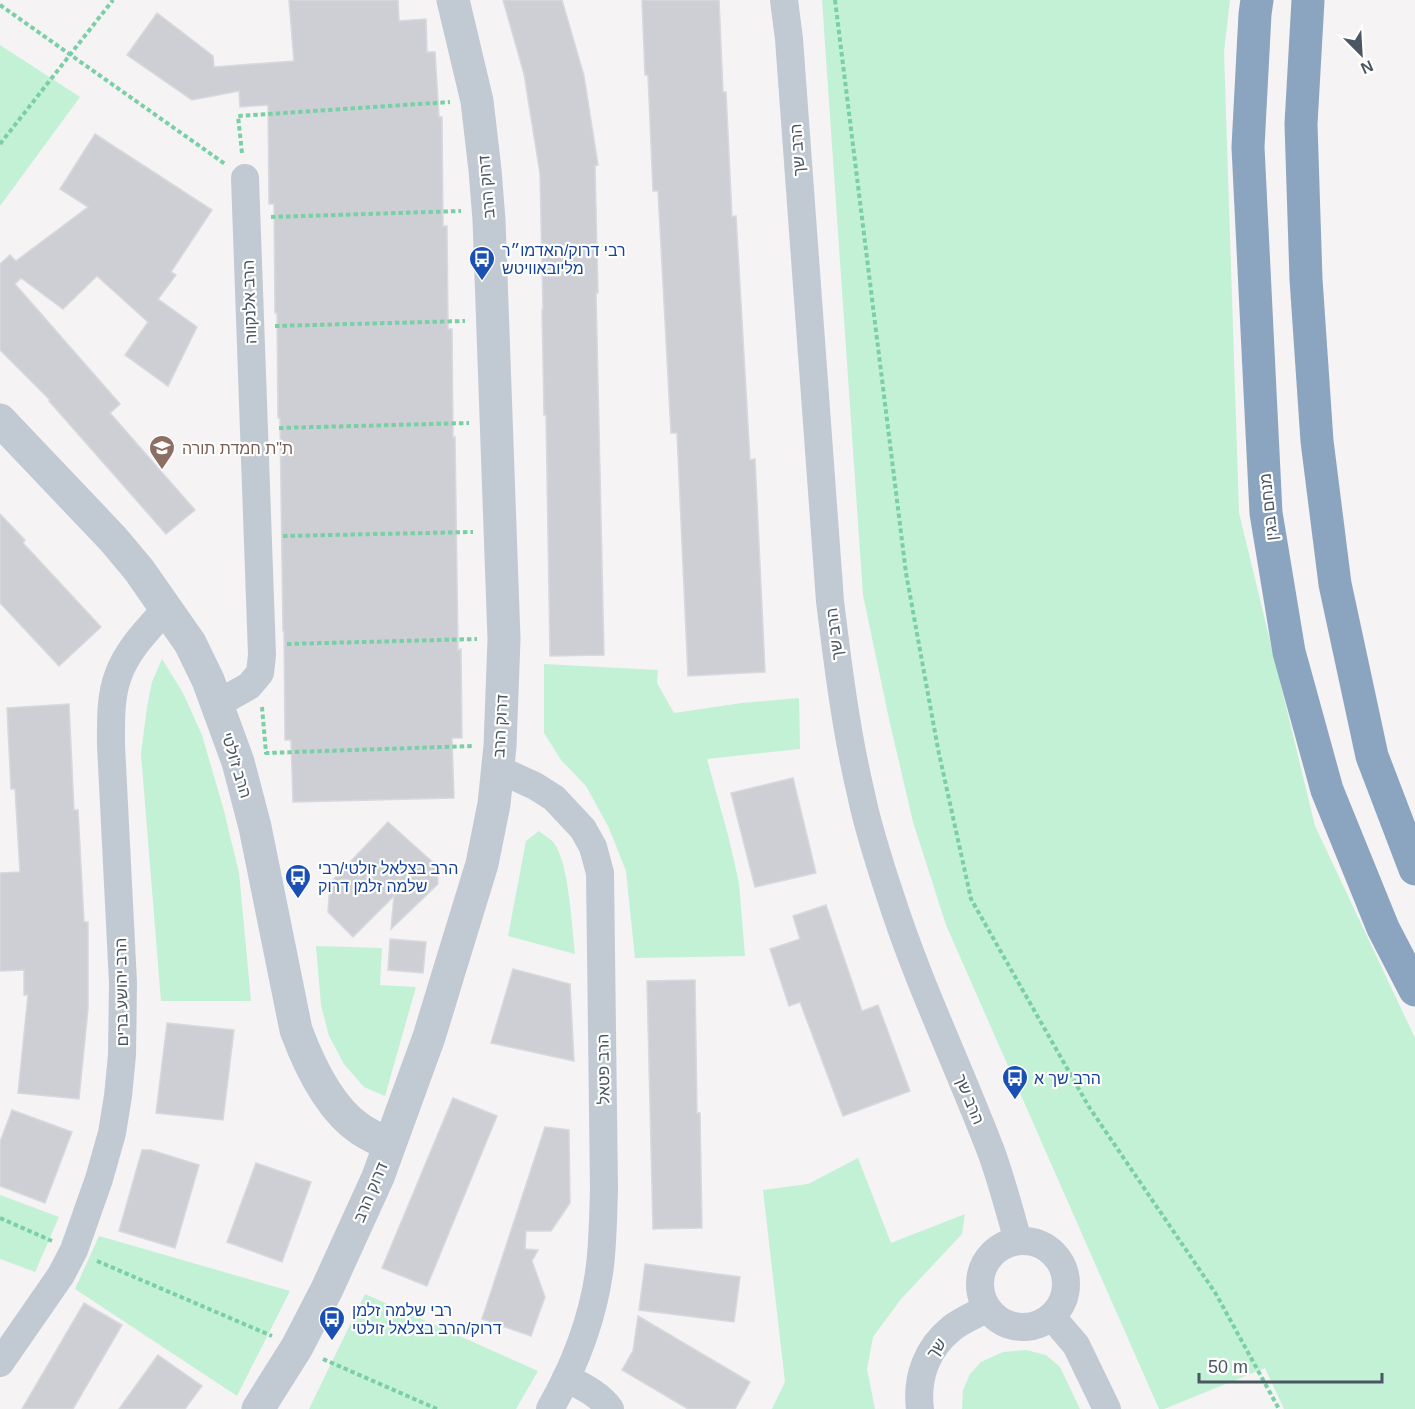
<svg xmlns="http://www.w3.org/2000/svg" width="1415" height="1409" font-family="Arial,'Noto Sans Hebrew',sans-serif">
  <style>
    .green { fill: #c3f1d5 }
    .building { fill: #cdcfd5; stroke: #d7d9de; stroke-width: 1.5 }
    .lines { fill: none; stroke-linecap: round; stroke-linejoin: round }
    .path { stroke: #7ad0a6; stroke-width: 4; stroke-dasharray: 4.5 3; stroke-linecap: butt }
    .minor { stroke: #c1cad2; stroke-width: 28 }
    .tertiary { stroke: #c1cad2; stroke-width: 33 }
    .motorway { stroke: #8ba5c1; stroke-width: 33 }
    .labels { text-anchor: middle; stroke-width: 4.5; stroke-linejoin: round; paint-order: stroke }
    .street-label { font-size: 16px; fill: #4a5661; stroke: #fff }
    .transit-label { font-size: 16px; fill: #164399; stroke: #fff; text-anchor: start }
    .education-label { font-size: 16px; fill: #785e54; stroke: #fff; text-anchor: start }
  </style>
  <rect width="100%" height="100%" fill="#f5f3f3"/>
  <g class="green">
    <polygon points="822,0 1230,0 1224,52 1239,513 1315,826 1415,1038 1415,1409 1284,1409 1265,1368 1164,1409 1159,1409 946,925 913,822 889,719 863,595"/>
    <polygon points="0,45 80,97 0,206"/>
    <polygon points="162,659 183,693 202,735 224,811 239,873 251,1001 161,1001 141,754 147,707 152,682"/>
    <polygon points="544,664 658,670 657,683 674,713 742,703 799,698 800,749 707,759 729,839 739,883 745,956 635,958 626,871 609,828 586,786 561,760 544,733"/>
    <path d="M539,831C543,835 550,838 554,843C569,863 572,928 575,954L508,936L526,841Z"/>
    <polygon points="316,946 382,948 380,985 416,987 385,1096 364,1087 344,1064 329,1036 321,1005"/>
    <polygon points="858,1158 891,1243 965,1214 962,1234 901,1299 873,1337 867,1369 875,1409 772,1409 785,1382 763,1190 808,1184"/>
    <polygon points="0,1195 59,1217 35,1272 0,1259"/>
    <polygon points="99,1236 290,1291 237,1396 75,1289"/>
    <polygon points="365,1294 538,1371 516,1409 309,1409"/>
    <polygon points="1026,1350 1046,1355 1060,1367 1080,1409 962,1409 963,1390 970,1374 981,1362 1003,1352"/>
  </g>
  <g class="building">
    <polygon points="289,0 398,0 399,21 426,19 427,52 435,52 439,117 442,117 443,226 447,226 448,329 452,329 453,438 455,437 458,650 461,649 462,738 452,738 454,798 293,802 291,740 285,740 284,631 283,631 280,418 278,418 277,313 275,313 274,204 269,204 268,105 240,107 239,91 192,100 127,55 157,13 213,56 214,67 294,61"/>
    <polygon points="503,0 562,0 584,76 598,165 595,166 598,293 596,293 604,655 550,656 546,415 544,415 543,358 542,310 543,310 540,174 524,74"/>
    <polygon points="642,0 719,0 723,92 726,92 732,217 736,216 750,460 755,459 765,672 688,676 677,433 671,433 658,191 653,191 648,75 645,75"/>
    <polygon points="95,134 212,210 171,272 176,275 158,299 197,327 168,386 125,355 148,322 97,276 63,309 21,278 15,284 120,404 110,413 195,510 166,534 49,401 50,400 0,350 0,264 10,255 16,261 88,207 60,189"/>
    <polygon points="0,514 25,540 23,543 101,627 59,666 0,603"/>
    <polygon points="69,704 74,810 78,810 84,922 88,922 88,1009 79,1099 18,1093 28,995 24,995 24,970 0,971 0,873 20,872 15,789 11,789 7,708"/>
    <polygon points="793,778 816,873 755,887 731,793"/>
    <polygon points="388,822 437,866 438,884 391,929 394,896 353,937 328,912 330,883"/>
    <polygon points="826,905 862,1011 878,1005 910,1091 843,1116 800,1002 789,1006 770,949 800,939 793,916"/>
    <polygon points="390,939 426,942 423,973 388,970"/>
    <polygon points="513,969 570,984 574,1061 491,1043"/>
    <polygon points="695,980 697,1113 700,1113 702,1228 653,1229 647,981"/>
    <polygon points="167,1023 234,1030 223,1120 156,1113"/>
    <polygon points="453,1098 497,1116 427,1286 382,1268"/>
    <polygon points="12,1110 72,1132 45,1203 0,1186 0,1142"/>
    <polygon points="545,1127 569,1130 570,1203 551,1231 526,1231 525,1249 538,1250 532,1261 545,1297 531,1336 482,1319"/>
    <polygon points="142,1150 151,1150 199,1165 175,1248 119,1231"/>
    <polygon points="256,1163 311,1182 282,1262 227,1242"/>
    <polygon points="645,1264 740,1277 734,1322 639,1310"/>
    <polygon points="84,1303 122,1325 73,1409 22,1409"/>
    <polygon points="638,1316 750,1382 735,1409 688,1409 622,1370 633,1351"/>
    <polygon points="158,1355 202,1386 185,1409 119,1409"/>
  </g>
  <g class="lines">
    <g class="path">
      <polyline points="835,0 906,573 938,749 971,899 1089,1107 1216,1294 1279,1409"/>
      <polyline points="0,5 225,164"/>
      <polyline points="0,144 113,0"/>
      <polyline points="242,153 238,116 450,102"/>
      <polyline points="271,217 461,211"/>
      <polyline points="275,326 465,321"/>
      <polyline points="279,428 469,423"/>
      <polyline points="283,536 473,532"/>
      <polyline points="287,644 477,639"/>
      <polyline points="262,707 266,753 473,746"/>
      <polyline points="0,1218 52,1241"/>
      <polyline points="97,1261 272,1336"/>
      <polyline points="323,1359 437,1409"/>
    </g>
    <g class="minor">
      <path d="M784,0L789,39L830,601C838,666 846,731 861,794C868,828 879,862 890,895C918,983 959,1067 992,1154C1002,1182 1010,1212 1018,1241"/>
      <polyline points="217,704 249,686 260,673 262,655 245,178"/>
      <path d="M498,769L535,786L554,798L583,829L593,847L600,873L604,1190C603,1217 603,1246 599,1273C592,1321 574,1367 550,1409"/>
      <circle cx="1023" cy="1284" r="43"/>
      <polyline points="1052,1317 1076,1345 1107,1409"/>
      <path d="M0,1363L61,1275L74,1250L99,1179L112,1133L118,1096L122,1055L123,983L111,745C111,723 110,697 118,676C127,650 148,629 166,609"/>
      <path d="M566,1378C582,1386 599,1394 610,1409"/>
      <path d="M920,1409C916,1377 927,1348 952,1328C962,1320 975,1315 986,1309"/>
    </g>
    <g class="tertiary">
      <path d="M0,420L113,539L139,570L190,643L208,680L238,762L255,827L296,1030C309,1065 329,1108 360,1129C369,1135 380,1140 389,1145"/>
      <polyline points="258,1409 297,1347 327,1289 378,1177 429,1037 451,965 482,864 494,804 500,746 504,639 489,220 485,170 477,101 453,0"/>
    </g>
    <g class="motorway">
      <polyline points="1257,0 1255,14 1248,147 1266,513 1289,652 1327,790 1383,928 1415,990"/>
      <polyline points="1308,0 1301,124 1306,279 1317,441 1335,584 1372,756 1415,869"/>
    </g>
  </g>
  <defs>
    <symbol id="bus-pin" viewBox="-11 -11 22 30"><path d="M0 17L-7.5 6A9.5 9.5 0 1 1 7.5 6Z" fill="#1a4fb4" stroke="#fff"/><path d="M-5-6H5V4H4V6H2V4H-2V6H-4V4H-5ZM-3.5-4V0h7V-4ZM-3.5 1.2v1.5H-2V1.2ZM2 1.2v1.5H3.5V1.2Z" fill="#fff"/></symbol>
    <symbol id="school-pin" viewBox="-11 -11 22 30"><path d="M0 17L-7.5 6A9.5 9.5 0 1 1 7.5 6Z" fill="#8d6e63" stroke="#fff"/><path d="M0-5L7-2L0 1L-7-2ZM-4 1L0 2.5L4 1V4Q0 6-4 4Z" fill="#fff"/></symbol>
  </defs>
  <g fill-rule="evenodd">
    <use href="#bus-pin" x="467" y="244" width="30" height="40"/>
    <use href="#school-pin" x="147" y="433" width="30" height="40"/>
    <use href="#bus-pin" x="283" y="862" width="30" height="40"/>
    <use href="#bus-pin" x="1000" y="1063" width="30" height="40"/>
    <use href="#bus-pin" x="317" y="1304" width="30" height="40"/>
  </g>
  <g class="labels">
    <g class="street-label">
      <text transform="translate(797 150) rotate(-94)" y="6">הרב שך</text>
      <text transform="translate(486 187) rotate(-95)" y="6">דרוק הרב</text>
      <text transform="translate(249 302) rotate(-92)" y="6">הרב אלנקווה</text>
      <text transform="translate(1268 507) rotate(-96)" y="6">מנחם בגין</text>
      <text transform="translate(834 634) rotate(-97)" y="6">הרב שך</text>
      <text transform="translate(500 726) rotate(-87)" y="6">דרוק הרב</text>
      <text transform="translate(237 765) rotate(73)" y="6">הרב ז'ולטי</text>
      <text transform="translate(121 992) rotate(-91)" y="6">הרב יהושע ברים</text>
      <text transform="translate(603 1069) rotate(-91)" y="6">הרב פטאל</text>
      <text transform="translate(970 1099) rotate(68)" y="6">הרב שך</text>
      <text transform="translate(370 1192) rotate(-67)" y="6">דרוק הרב</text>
      <text transform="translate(936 1348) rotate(-55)" y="6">שך</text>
    </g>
    <g class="transit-label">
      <text x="502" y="256">רבי דרוק/האדמו״ר<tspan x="502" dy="18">מליובאוויטש</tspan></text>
      <text x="318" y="874">הרב בצלאל זולטי/רבי<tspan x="318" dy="18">שלמה זלמן דרוק</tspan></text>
      <text x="1034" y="1084">הרב שך א</text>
      <text x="352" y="1316">רבי שלמה זלמן<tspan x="352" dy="18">דרוק/הרב בצלאל זולטי</tspan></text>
    </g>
    <g class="education-label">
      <text x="182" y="454">ת"ת חמדת תורה</text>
    </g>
  </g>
  <g transform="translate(1361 54) rotate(156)" stroke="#ffffff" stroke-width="4.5" paint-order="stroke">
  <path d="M0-4.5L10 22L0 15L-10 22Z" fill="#4a5661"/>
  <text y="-9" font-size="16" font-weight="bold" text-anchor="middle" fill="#4a5661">N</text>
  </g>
  <path d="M1199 1373v9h183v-9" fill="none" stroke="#4a5661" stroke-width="3"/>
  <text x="1208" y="1373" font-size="18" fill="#4a5661" stroke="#ffffff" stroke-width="4.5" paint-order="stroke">50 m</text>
</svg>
